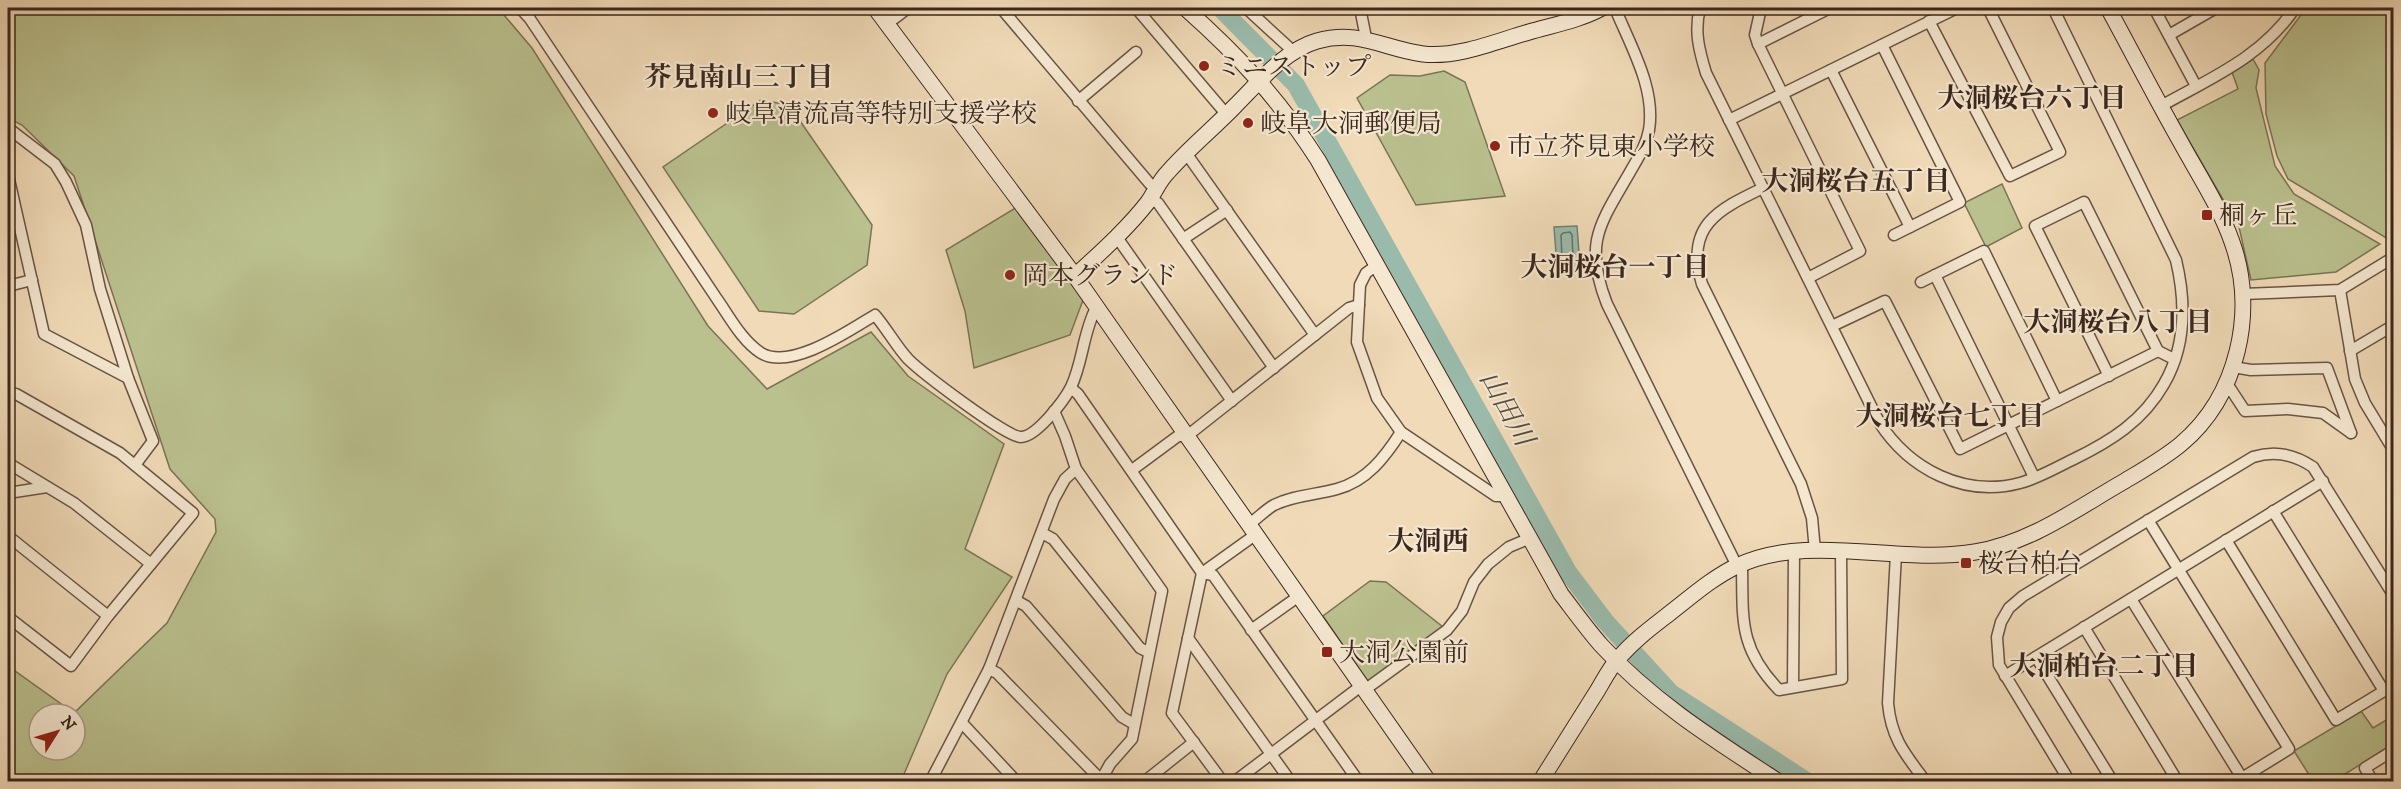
<svg xmlns="http://www.w3.org/2000/svg" width="2401" height="789" font-family="'IM FELL DW Pica','Noto Serif JP',serif">
  <style>
    .green { fill: #bac08e; stroke: #7a7456; stroke-width: 1.5; fill-rule: evenodd }
    .water { fill: #9abbac; stroke: #748073; stroke-width: 1.5 }
    .lines { fill: none; stroke-linecap: round; stroke-linejoin: round }
    .shore { stroke: #6a7165; stroke-width: 1.5 }
    .river { stroke: #9abbac; stroke-width: 18 }
    .street-casing { stroke: #685444; stroke-width: 13 }
    .secondary-casing { stroke: #3a271e; stroke-width: 17 }
    .street { stroke: #f5e7d0; stroke-width: 10 }
    .secondary { stroke: #f5e7d0; stroke-width: 15 }
    .poi-dot { fill: #8f2418; stroke: #f5e7d0; stroke-width: 2 }
    .labels { text-anchor: middle; stroke-width: 4.5; stroke-linejoin: round; paint-order: stroke }
    .poi-label { font-size: 26px; fill: #3a271e; stroke: #f5e7d0; text-anchor: start }
    .neighbourhood-label { font-size: 27px; font-weight: bold; fill: #3a271e; stroke: #f5e7d0 }
    .water-label { font-size: 27px; font-style: italic; fill: #524c42; stroke: #f5e7d0 }
  </style>
  <rect width="100%" height="100%" fill="#f0dab7"/>
  <filter id="stains"><feTurbulence type="fractalNoise" baseFrequency=".00333" numOctaves="4"/><feColorMatrix values="0 0 0 0 .2 0 0 0 0 .09 0 0 0 0 .02 0 0 0 .5 -.17"/></filter>
  <radialGradient id="worn" r=".72"><stop offset=".6" stop-color="#630" stop-opacity="0"/><stop offset="1" stop-color="#630" stop-opacity=".3"/></radialGradient>
  <g class="green">
    <path d="M8,8H498L532,48L708,326L767,389L871,332L908,376L1004,444L965,549L1012,577L947,674L901,781H8V666L74,713L167,623L216,532L215,519L170,469L74,176L22,125L8,118ZM39,714H75V750H39Z"/>
    <polygon points="2305,8 2393,8 2393,242 2288,179 2277,156 2266,114 2265,63 2301,15"/>
    <polygon points="2253,59 2259,70 2256,88 2275,166 2294,194 2380,244 2336,272 2251,280 2239,227 2177,120 2238,89 2232,72"/>
    <polygon points="1444,71 1465,82 1505,196 1416,205 1357,98 1390,75 1420,76"/>
    <polygon points="761,100 789,105 872,225 867,265 794,314 759,311 663,167"/>
    <polygon points="2002,184 2022,228 1986,247 1964,203"/>
    <polygon points="1017,207 1083,300 1070,335 974,368 965,311 946,250"/>
    <polygon points="1370,581 1386,582 1443,627 1369,683 1323,616"/>
    <polygon points="2361,711 2373,728 2393,716 2393,744 2334,781 2313,781 2294,751"/>
  </g>
  <polygon class="water" points="1577,226 1580,266 1557,267 1554,227"/>
  <g class="lines">
    <polygon class="shore" points="1570,232 1572,235 1573,257 1565,260 1562,258 1561,235 1563,233"/>
    <polyline class="river" points="1220,8 1296,85 1568,572 1605,621 1671,693 1808,782"/>
    <defs>
      <g id="street">
        <path d="M520,8L530,19L717,299C729,316 742,341 761,353C791,371 850,330 875,315C887,329 896,346 908,359C921,372 1007,438 1021,437C1036,437 1064,401 1071,387C1083,362 1083,332 1096,308"/>
        <polyline points="1001,8 1150,184 1155,187"/>
        <polyline points="1136,8 1227,115"/>
        <polyline points="1246,8 1295,53"/>
        <polyline points="1360,8 1366,38"/>
        <path d="M1615,8C1630,45 1656,88 1649,130C1646,146 1638,158 1630,172C1600,224 1583,243 1607,304L1737,566"/>
        <path d="M1700,8C1694,31 1699,50 1706,73L1879,422C1909,469 1964,498 2020,483C2039,478 2057,467 2074,459C2111,441 2143,421 2164,384C2186,346 2186,302 2176,260L2053,8"/>
        <polyline points="1761,8 1755,35 1758,44 1860,251 1808,278"/>
        <polyline points="2154,8 2196,86"/>
        <polyline points="1929,21 2010,176 2060,152 1988,8"/>
        <polyline points="887,24 908,8"/>
        <polyline points="2169,35 2216,8"/>
        <polyline points="1758,44 1830,8"/>
        <polyline points="1882,45 1960,202 1894,235"/>
        <polyline points="1831,70 1910,227"/>
        <polyline points="1078,101 1136,52"/>
        <path d="M2161,106C2211,78 2262,57 2295,8"/>
        <polyline points="1729,120 1957,8"/>
        <polyline points="8,128 55,164 66,182 86,225 100,289 128,378"/>
        <polyline points="1186,153 1315,335"/>
        <polyline points="8,175 44,334 128,378 153,441 135,465"/>
        <path d="M1763,188C1717,210 1685,226 1702,284L1801,484L1812,518L1815,551"/>
        <polyline points="1150,199 1158,203 1274,368"/>
        <polyline points="1116,236 1232,401"/>
        <polyline points="1183,239 1227,210"/>
        <polyline points="1377,265 1366,273 1360,285 1357,342 1377,398 1401,432 1496,496 1508,496"/>
        <polyline points="1935,275 2034,477"/>
        <polyline points="1921,282 1984,251 2057,401"/>
        <polyline points="8,286 32,280"/>
        <polyline points="2340,290 2355,379 2365,403 2394,451"/>
        <polyline points="2243,294 2340,290 2394,257"/>
        <polyline points="1832,326 1885,301 1960,449 2158,351"/>
        <polyline points="2350,351 2394,325"/>
        <polyline points="2233,367 2251,370 2327,368 2351,433"/>
        <polyline points="2109,376 2035,226 2084,202 2158,351 2174,359"/>
        <polyline points="2226,382 2245,411 2288,409 2323,413 2351,433"/>
        <polyline points="1071,388 1078,394 1202,573 1213,575 1359,782"/>
        <polyline points="8,396 16,394 120,453 193,513 108,616 71,666 8,617"/>
        <polyline points="1054,411 1065,436 1076,469 1162,591 1132,739 1110,764 1100,782"/>
        <polyline points="8,463 74,503 151,564"/>
        <polyline points="1132,470 1178,436 1187,436 1349,308 1359,305"/>
        <polyline points="8,493 47,487"/>
        <path d="M1248,525C1257,519 1265,510 1274,505C1294,495 1316,495 1337,489C1367,481 1385,457 1401,432"/>
        <polyline points="1042,533 1053,539 1140,648 1148,652"/>
        <polyline points="8,536 108,616"/>
        <polyline points="2226,540 2336,720 2384,691 2273,511"/>
        <path d="M1896,554L1888,703C1891,738 1905,754 1926,782"/>
        <path d="M1742,564C1743,619 1738,647 1779,690L1842,679L1841,552"/>
        <polyline points="2131,599 2242,778 2289,749 2148,520"/>
        <polyline points="1017,601 1026,606 1122,717 1134,724"/>
        <polyline points="2084,627 2178,782"/>
        <polyline points="1251,630 1299,596"/>
        <polyline points="1188,638 1291,782"/>
        <polyline points="2036,657 2113,782"/>
        <polyline points="989,669 997,673 1101,780"/>
        <polyline points="2005,676 2323,481"/>
        <polyline points="1793,687 1794,552"/>
        <polyline points="962,723 1017,782"/>
        <polyline points="930,782 989,669 1054,499 1065,479 1076,469"/>
        <polyline points="1144,782 1194,742"/>
        <polyline points="1223,782 1172,713 1202,573 1255,535"/>
        <polyline points="1234,782 1357,689 1370,686 1447,630 1462,611 1474,582 1488,564 1509,547 1530,538"/>
        <path d="M2070,782L1999,665L1997,637L2001,622L2009,608L2023,596L2253,457C2275,450 2294,454 2313,467L2394,596"/>
        <polyline points="2373,782 2365,768 2394,750"/>
      </g>
      <g id="secondary">
        <polyline points="875,8 1075,276 1429,782"/>
        <path d="M1185,8C1239,56 1279,99 1318,160L1561,594C1574,611 1587,629 1601,645C1652,701 1716,741 1779,782"/>
        <path d="M1075,276C1100,253 1127,229 1148,202C1155,192 1159,181 1168,172C1189,148 1214,128 1236,105C1258,83 1285,50 1317,41C1359,29 1384,49 1423,54C1458,58 1497,41 1529,32C1553,25 1580,20 1602,8"/>
        <path d="M1540,782C1558,753 1576,725 1594,696C1602,684 1608,670 1618,659C1633,641 1652,627 1670,613C1692,596 1712,578 1737,566C1808,532 1900,565 1975,552C2030,543 2076,509 2123,482C2143,470 2163,459 2181,444C2238,396 2257,311 2232,242C2220,207 2198,174 2180,141C2155,97 2132,52 2108,8"/>
      </g>
    </defs>
    <use href="#street" class="street-casing"/>
    <use href="#secondary" class="secondary-casing"/>
    <use href="#street" class="street"/>
    <use href="#secondary" class="secondary"/>
  </g>
  <g class="poi-dot">
    <circle cx="1204" cy="66" r="6"/>
    <circle cx="713" cy="113" r="6"/>
    <circle cx="1248" cy="123" r="6"/>
    <circle cx="1495" cy="146" r="6"/>
    <rect x="2201" y="209" width="12" height="12" rx="3"/>
    <circle cx="1010" cy="275" r="6"/>
    <rect x="1960" y="557" width="12" height="12" rx="3"/>
    <rect x="1321" y="646" width="12" height="12" rx="3"/>
  </g>
  <g class="labels">
    <g class="poi-label">
      <text x="1216" y="75">ミニストップ</text>
      <text x="725" y="122">岐阜清流高等特別支援学校</text>
      <text x="1260" y="132">岐阜大洞郵便局</text>
      <text x="1507" y="155">市立芥見東小学校</text>
      <text x="2219" y="224">桐ヶ丘</text>
      <text x="1022" y="284">岡本グランド</text>
      <text x="1978" y="572">桜台柏台</text>
      <text x="1339" y="661">大洞公園前</text>
    </g>
    <g class="neighbourhood-label">
      <text x="739" y="86">芥見南山三丁目</text>
      <text x="2032" y="107">大洞桜台六丁目</text>
      <text x="1856" y="190">大洞桜台五丁目</text>
      <text x="1615" y="276">大洞桜台一丁目</text>
      <text x="2118" y="331">大洞桜台八丁目</text>
      <text x="1950" y="425">大洞桜台七丁目</text>
      <text x="1428" y="550">大洞西</text>
      <text x="2104" y="675">大洞柏台二丁目</text>
    </g>
    <g class="water-label">
      <text transform="translate(1507 408) rotate(61)" y="9">山田川</text>
    </g>
  </g>
  <rect width="2401" height="789" fill="none" stroke="#f0dab7" stroke-width="30"/>
  <rect x="9" y="9" width="2383" height="771" fill="none" stroke="#3a271e" stroke-width="3"/>
  <rect x="15" y="15" width="2371" height="759" fill="none" stroke="#3a271e" stroke-width="1.5"/>
  <g transform="translate(57 732) rotate(53)"><circle r="28" fill="#f5e7d0" stroke="#aa9a89" stroke-width="1.5"/>
  <path d="M0-4.5L10 22L0 15L-10 22Z" fill="#8f2418"/>
  <text y="-9" font-size="16" font-weight="bold" text-anchor="middle" fill="#3a271e">N</text>
  </g>
  <rect width="100%" height="100%" filter="url(#stains)"/>
  <rect width="100%" height="100%" fill="url(#worn)"/>
</svg>
